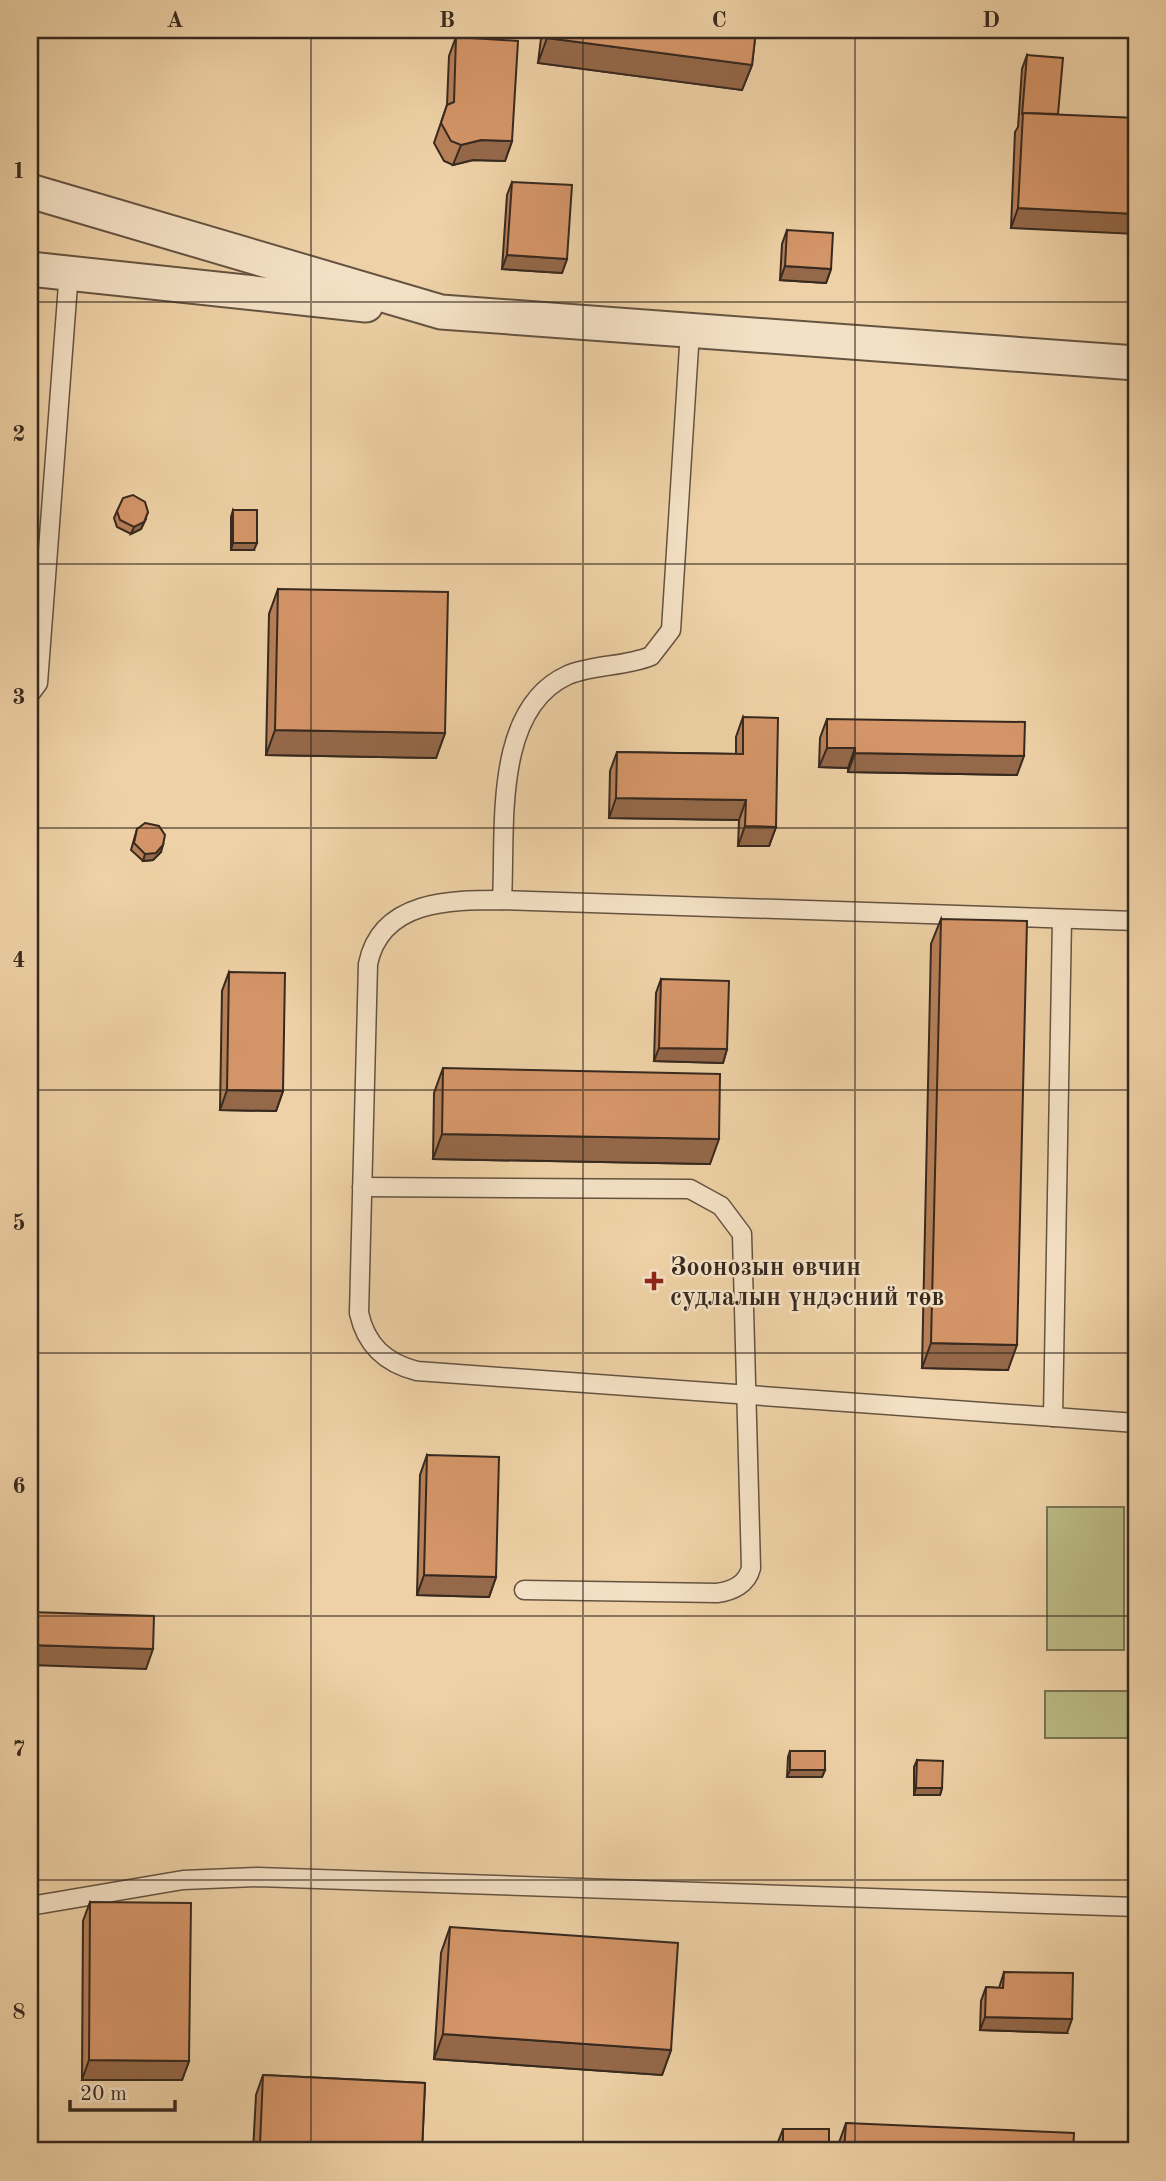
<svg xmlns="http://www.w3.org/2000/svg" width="1166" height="2181" font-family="'Old Standard TT',serif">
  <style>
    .green { fill: #bbbb85; stroke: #797252; stroke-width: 2 }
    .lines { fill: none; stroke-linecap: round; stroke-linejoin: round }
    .service-casing { stroke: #655341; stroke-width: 21 }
    .minor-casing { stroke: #655341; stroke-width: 37 }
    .service { stroke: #f4e1c5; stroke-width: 18 }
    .minor { stroke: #f4e1c5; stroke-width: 33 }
    .wall { fill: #b68059; stroke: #37291f; stroke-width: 2 }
    .shaded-wall { fill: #946849; stroke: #37291f; stroke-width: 2 }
    .building { fill: #d49568; stroke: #37291f; stroke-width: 2 }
    .grid { fill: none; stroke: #37291f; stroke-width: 2; stroke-opacity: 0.55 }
    .poi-dot { fill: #8f2418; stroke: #f4e1c5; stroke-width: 2.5 }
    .labels { text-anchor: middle; stroke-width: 5; stroke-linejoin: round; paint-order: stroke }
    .poi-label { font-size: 26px; font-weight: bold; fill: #37291f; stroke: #f4e1c5; text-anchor: start }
    .neatline { fill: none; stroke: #37291f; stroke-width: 2.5 }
    .grid-label { font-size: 23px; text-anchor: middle; font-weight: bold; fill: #37291f }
  </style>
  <rect width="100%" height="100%" fill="#eed1a6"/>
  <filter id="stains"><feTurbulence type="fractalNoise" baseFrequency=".00286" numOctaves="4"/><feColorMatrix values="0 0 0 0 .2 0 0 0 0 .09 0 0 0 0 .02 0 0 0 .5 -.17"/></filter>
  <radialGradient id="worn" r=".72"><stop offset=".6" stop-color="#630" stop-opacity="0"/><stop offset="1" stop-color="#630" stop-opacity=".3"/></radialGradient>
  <g class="green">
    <rect x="1047" y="1507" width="77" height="143"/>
    <rect x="1045" y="1691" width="91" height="47"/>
  </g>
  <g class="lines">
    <defs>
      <g id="service">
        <polyline points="30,694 38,683 69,271"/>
        <path d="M502,900C506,830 492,709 568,675C594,664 625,667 651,656L671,630L690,331"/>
        <path d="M1136,921L502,900C450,900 381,900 368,964L359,1313C366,1345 385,1363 417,1371L1136,1423"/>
        <path d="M362,1187L690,1189L721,1206L742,1234L751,1568C747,1584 733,1591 717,1593L524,1590"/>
        <polyline points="1053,1417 1062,919"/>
        <polyline points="30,1906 183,1880 258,1877 1136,1907"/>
      </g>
      <g id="minor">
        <polyline points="30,191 441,312 1136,363"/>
        <polyline points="30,269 366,305"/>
      </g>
    </defs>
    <use href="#service" class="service-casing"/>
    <use href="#minor" class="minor-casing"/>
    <use href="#service" class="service"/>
    <use href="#minor" class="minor"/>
  </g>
  <g class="wall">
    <polygon points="542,30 756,30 752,65 742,90 538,63"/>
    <polygon points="456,37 512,141 505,161 473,160 453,165 444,161 434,143 447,105 449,56"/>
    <polygon points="1027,55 1058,114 1011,228 1015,132 1018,127 1022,69"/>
    <polygon points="512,182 567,259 562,273 502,269 507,195"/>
    <polygon points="787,230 831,269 826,283 780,280 782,244"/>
    <polygon points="233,510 254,550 231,550 231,517"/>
    <polygon points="117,511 146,519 141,529 131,534 117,527 114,518"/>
    <polygon points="278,589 445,733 436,758 266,755 269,614"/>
    <polygon points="743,717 776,827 769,846 738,846 739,820 609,818 610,771 617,752 736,754 736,737"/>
    <polygon points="827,719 1017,775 848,772 848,768 819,767 820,738"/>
    <polygon points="1136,774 1136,815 1130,814 1131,788"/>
    <polygon points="137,829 161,852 153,860 143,861 131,850"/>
    <polygon points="941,919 1008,1370 922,1368 931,944"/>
    <polygon points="229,972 283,1091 276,1111 220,1110 222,991"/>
    <polygon points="661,979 727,1049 723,1063 654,1061 656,993"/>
    <polygon points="443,1068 710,1164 433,1159 434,1093"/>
    <polygon points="427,1455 496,1577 489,1597 417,1595 420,1475"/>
    <polygon points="790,1751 825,1770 822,1777 787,1777 788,1757"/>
    <polygon points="917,1760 942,1788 940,1795 914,1795 914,1767"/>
    <polygon points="90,1902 189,2061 182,2080 82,2080 83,1921"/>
    <polygon points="450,1927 671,2050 662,2075 434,2059 441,1953"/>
    <polygon points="1004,1972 1067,2033 980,2030 981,2001 986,1987 999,1988"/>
    <polygon points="263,2075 425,2083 422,2151 253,2151 256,2095"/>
    <polygon points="846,2123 1073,2151 836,2151"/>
    <polygon points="783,2129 829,2151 778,2151 778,2142"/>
  </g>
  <g class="shaded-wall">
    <polygon points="547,38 752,65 742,90 538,63"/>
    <polygon points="481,140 512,141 505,161 473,160 453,165 461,145"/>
    <polygon points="1018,208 1136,214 1136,234 1011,228"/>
    <polygon points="507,255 567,259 562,273 502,269"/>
    <polygon points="785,266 831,269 826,283 780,280"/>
    <polygon points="148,512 141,529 131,534 134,527"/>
    <polygon points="233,543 257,543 254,550 231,550"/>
    <polygon points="275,730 445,733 436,758 266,755"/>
    <polygon points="827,748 855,748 848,768 819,767"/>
    <polygon points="855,753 1024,756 1017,775 848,772"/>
    <polygon points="616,798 746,800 739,820 609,818"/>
    <polygon points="1135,801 1136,801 1136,815 1130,814"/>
    <polygon points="745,826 776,827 769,846 738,846"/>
    <polygon points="163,845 161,852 153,860 143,861 145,854"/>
    <polygon points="659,1048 727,1049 723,1063 654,1061"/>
    <polygon points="227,1090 283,1091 276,1111 220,1110"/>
    <polygon points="442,1134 719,1139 710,1164 433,1159"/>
    <polygon points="931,1343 1017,1345 1008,1370 922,1368"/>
    <polygon points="424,1575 496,1577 489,1597 417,1595"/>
    <polygon points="30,1645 153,1649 146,1669 30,1665"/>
    <polygon points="790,1770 825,1770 822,1777 787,1777"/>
    <polygon points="916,1788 942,1788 940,1795 914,1795"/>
    <polygon points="985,2017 1072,2019 1067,2033 980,2030"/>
    <polygon points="443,2034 671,2050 662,2075 434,2059"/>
    <polygon points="89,2060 189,2061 182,2080 82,2080"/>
    <polygon points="260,2144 422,2151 257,2151"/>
  </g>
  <g class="building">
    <polygon points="548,30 756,30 752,65 547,38"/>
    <polygon points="456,37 518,41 512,141 481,140 461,145 451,141 441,123 447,105 454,102"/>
    <polygon points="1027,55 1063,58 1058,114 1023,113 1022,115"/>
    <polygon points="1023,113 1136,118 1136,214 1018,208"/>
    <polygon points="512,182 572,185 567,259 507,255"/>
    <polygon points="787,230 833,233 831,269 785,266"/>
    <polygon points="133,495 145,502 148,512 144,522 134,527 120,520 117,511 123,498"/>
    <rect x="233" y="510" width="24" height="33"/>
    <polygon points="278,589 448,592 445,733 275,730"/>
    <polygon points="743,717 778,718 776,827 745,826 746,800 616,798 617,752 743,754"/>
    <polygon points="827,719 1025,722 1024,756 855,753 855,748 827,748"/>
    <polygon points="1136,774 1136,801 1135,801"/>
    <polygon points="145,823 159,826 165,835 163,845 156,853 145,854 134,843 137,829"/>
    <polygon points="941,919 1027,921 1017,1345 931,1343"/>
    <polygon points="229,972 285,973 283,1091 227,1090"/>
    <polygon points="661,979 729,981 727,1049 659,1048"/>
    <polygon points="443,1068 720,1074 719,1139 442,1134"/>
    <polygon points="427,1455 499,1457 496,1577 424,1575"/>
    <polygon points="30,1612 154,1616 153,1649 30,1645"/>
    <rect x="790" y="1751" width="35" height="19"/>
    <polygon points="917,1760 943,1761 942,1788 916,1788"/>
    <polygon points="90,1902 191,1903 189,2061 89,2060"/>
    <polygon points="450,1927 678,1943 671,2050 443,2034"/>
    <polygon points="1004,1972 1073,1973 1072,2019 985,2017 986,1987 1003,1988"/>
    <polygon points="263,2075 425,2083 422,2151 260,2144"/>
    <polygon points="846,2123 1074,2133 1073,2151 844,2151"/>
    <rect x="783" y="2129" width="46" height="22"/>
  </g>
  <path class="grid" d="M311,30V2151M583,30V2151M855,30V2151M30,302H1136M30,564H1136M30,828H1136M30,1090H1136M30,1353H1136M30,1616H1136M30,1880H1136"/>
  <path class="poi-dot" d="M650.5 1270.5h7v7h7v7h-7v7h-7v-7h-7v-7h7z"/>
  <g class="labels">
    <g class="poi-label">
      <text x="670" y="1275">Зоонозын өвчин<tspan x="670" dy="30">судлалын үндэсний төв</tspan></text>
    </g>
  </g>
  <rect width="1166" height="2181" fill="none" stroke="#eed1a6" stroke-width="77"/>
  <path d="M70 2100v10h105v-10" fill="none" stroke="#37291f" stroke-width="3.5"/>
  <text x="80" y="2100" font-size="21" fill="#37291f" stroke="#f4e1c5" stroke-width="5" paint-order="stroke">20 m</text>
  <rect x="38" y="38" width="1090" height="2104" class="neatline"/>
  <g class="grid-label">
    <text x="175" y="27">A</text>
    <text x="447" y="27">B</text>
    <text x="719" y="27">C</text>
    <text x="991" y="27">D</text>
    <text x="19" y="178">1</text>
    <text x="19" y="441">2</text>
    <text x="19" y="704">3</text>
    <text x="19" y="967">4</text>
    <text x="19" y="1230">5</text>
    <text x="19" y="1493">6</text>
    <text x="19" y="1756">7</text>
    <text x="19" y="2019">8</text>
  </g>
  <rect width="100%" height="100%" filter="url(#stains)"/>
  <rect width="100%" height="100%" fill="url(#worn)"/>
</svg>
